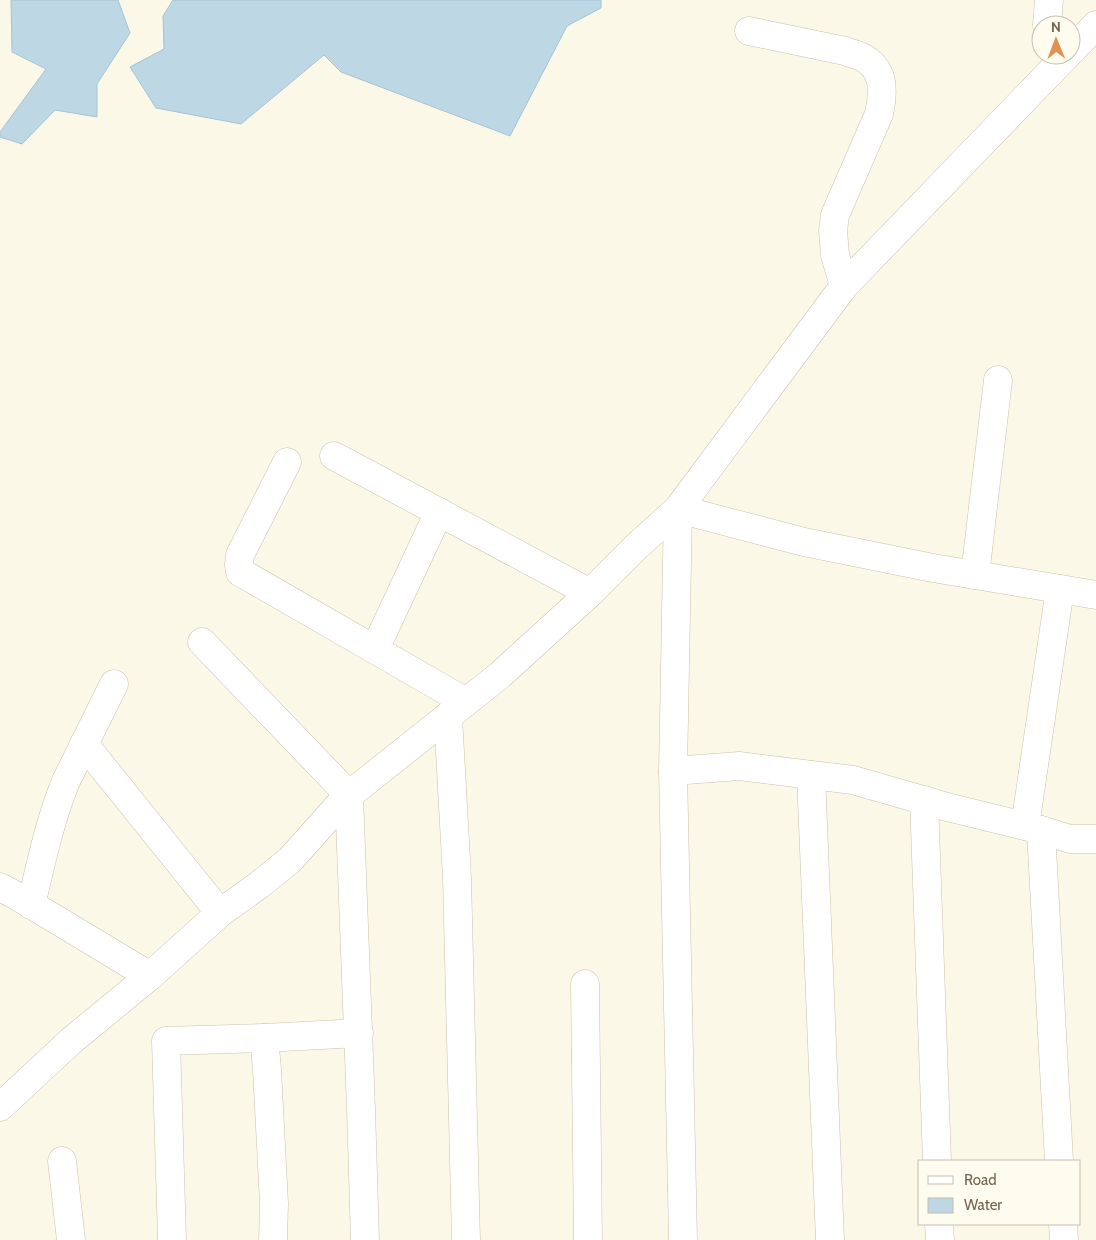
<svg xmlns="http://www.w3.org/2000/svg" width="1096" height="1240" font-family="Cabin,sans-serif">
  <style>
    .water { fill: #bdd7e5; stroke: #a4c4d6 }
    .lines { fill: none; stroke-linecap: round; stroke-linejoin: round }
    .minor-casing { stroke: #cbc0ac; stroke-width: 29 }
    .minor { stroke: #fff; stroke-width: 28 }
  </style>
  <rect width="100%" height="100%" fill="#fcf8e8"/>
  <g class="water">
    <polygon points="11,0 118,0 130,33 97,84 97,117 55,110 22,144 0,137 0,132 46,69 12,52"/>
    <polygon points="173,0 601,0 601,8 567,26 510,136 341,72 324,55 241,124 156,108 130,67 164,49 163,16"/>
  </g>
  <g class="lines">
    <defs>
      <g id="minor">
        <polyline points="1047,25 1049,0"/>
        <path d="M749,31L845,51C849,53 855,54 860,56C885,68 884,90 879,114L835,215L833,231L835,255L844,286"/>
        <polyline points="1071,51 1096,25"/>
        <polyline points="334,456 590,593"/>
        <polyline points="287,462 240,555 239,565 240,572 466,702"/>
        <polyline points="678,509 673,771 683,1240"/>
        <polyline points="678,509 804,542 933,568 1096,595"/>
        <polyline points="975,575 998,380"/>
        <polyline points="202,642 349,795 361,1109 365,1240"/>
        <polyline points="375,649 439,512"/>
        <polyline points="448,716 457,878 466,1240"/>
        <polyline points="84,744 220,913"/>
        <polyline points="673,771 739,766 853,780 947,807 1041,830 1070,839 1096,839"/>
        <polyline points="811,775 830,1240"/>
        <polyline points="924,800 937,1161"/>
        <polyline points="1025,826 1060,589"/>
        <polyline points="1041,830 1059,1161"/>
        <polyline points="0,887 17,896 150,976"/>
        <path d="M31,905C41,863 50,820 66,781L114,684"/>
        <polyline points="585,984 588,1240"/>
        <polyline points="264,1038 267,1069 274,1204 273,1240"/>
        <polyline points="0,1107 71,1041 150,976 220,913 259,885 290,860 340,804 349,795 500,675 590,593 637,546 678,509 844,286 1067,55"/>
        <polyline points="62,1161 71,1240"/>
        <polyline points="939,1224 940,1240"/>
        <polyline points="1063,1224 1064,1240"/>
        <polyline points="172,1240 166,1041 264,1038 359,1033"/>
      </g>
    </defs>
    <use href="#minor" class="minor-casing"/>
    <use href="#minor" class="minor"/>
  </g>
  <rect x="918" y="1160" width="162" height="65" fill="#fefbef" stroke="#c7beae"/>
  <rect x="928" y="1176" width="25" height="8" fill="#ffffff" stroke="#c7beae"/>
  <text x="964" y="1185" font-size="15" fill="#75634d">Road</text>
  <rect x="928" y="1198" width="25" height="15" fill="#bdd7e5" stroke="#c7beae"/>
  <text x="964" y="1210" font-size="15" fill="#75634d">Water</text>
  <g transform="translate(1056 40) rotate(359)"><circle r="24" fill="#fefbef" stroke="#c7beae"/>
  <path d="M0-4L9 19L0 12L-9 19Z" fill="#e09053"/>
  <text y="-8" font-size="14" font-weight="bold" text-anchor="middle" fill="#75634d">N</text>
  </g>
</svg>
